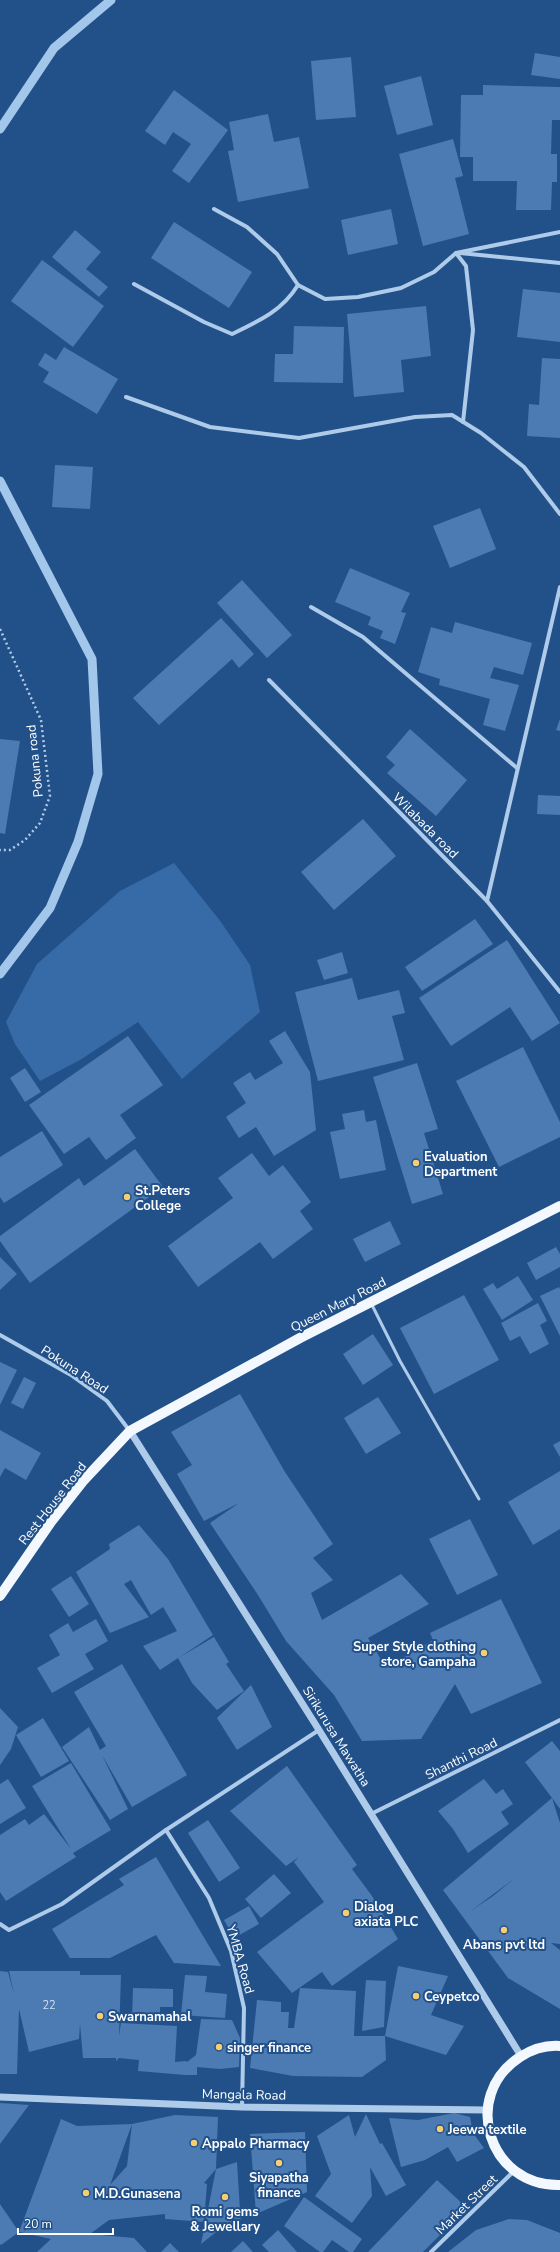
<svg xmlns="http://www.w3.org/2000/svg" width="560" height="2252" font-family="'Nunito Sans',sans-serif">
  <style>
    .green { fill: #366ba7 }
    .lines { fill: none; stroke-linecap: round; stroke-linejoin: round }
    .stream { stroke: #a3c6eb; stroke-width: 9 }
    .building { fill: #4b7bb2; fill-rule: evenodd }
    .path { stroke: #afcbea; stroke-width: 2.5; stroke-dasharray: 2 3; stroke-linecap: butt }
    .service { stroke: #afcbea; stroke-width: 3 }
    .minor { stroke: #afcbea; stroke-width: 4 }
    .tertiary { stroke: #afcbea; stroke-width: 7 }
    .primary { stroke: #f3f8fe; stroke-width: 10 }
    .poi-dot { fill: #f6cd71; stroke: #22518a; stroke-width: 1.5 }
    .labels { text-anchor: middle; stroke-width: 4; stroke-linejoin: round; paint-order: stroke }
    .number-label { font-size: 11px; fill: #d2deec }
    .street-label { font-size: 13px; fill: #fff; stroke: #22518a }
    .poi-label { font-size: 13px; font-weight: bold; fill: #fff; stroke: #22518a; text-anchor: start }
  </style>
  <rect width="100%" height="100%" fill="#22518a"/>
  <polygon class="green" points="174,863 221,922 250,965 260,1012 182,1079 138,1022 80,1060 40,1081 15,1044 6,1022 37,964 120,891"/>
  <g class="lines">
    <g class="stream">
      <polyline points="0,129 54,48 111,0"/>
      <polyline points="0,481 92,659 98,774 78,842 50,908 0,974"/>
    </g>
  </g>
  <g class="building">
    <polygon points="535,53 560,57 560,79 531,75"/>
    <polygon points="351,57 356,117 316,120 311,61"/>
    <polygon points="421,76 433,125 397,135 384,86"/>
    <polygon points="483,85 560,87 560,120 552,120 551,154 557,154 557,182 552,182 551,210 516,210 517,181 473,181 473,157 460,157 461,95 483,95"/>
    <polygon points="174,90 228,130 189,183 172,171 191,144 173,132 165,145 145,131"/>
    <polygon points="268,114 274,142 299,137 309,188 238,202 228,151 234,150 229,122"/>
    <polygon points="453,139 463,176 455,178 469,234 423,246 399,154"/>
    <polygon points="391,209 398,244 348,255 341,220"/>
    <polygon points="174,222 252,272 229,308 151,258"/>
    <polygon points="75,230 101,252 86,269 108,287 99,297 52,257"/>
    <polygon points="42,260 104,306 73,347 11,301"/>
    <polygon points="523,289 560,293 560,342 517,337"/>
    <polygon points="426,306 431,356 401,360 404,392 354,397 347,314"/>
    <polygon points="294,326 344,327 343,383 274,382 275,354 293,354"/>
    <polygon points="64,347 118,379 97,414 43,382 49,372 38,365 45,353 56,360"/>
    <polygon points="542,358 560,359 560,438 527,436 529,404 539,405"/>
    <polygon points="55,465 93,467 90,509 52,507"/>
    <polygon points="480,508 496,549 450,568 433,526"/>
    <polygon points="350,568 410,593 401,612 406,613 395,644 380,638 383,631 368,625 371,617 335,602"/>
    <polygon points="242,580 292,635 267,658 217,603"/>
    <polygon points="221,618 254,654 239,668 232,659 159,725 133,698"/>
    <polygon points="455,622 532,643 523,675 494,667 490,678 519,685 505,731 483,725 490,699 439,685 440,679 418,672 431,627 452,633"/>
    <polygon points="560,719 560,731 556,730"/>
    <polygon points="410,729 467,780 436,816 387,773 395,765 386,757"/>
    <polygon points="0,739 20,741 5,834 0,833"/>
    <polygon points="538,795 560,796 560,815 537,814"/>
    <polygon points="363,819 396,856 334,910 301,872"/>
    <polygon points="475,919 493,944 422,991 405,967"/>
    <polygon points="507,940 560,1023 532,1041 510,1007 451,1046 419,998"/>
    <polygon points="342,952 348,973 324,980 317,960"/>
    <polygon points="352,978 358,1000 399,990 405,1013 392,1016 404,1060 318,1081 295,992"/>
    <polygon points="285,1031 310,1072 316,1130 274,1156 256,1127 239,1138 226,1117 246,1103 233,1083 250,1072 255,1080 283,1063 269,1041"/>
    <polygon points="128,1036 163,1085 120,1115 136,1138 106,1160 89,1137 64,1154 29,1105"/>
    <polygon points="523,1047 560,1122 560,1137 499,1167 456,1081"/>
    <polygon points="417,1063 438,1129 424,1133 443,1194 412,1204 373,1077"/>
    <polygon points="25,1068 41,1092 25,1102 10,1078"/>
    <polygon points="364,1110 366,1122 376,1120 386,1170 340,1179 330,1132 345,1129 342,1114"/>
    <polygon points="42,1131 63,1165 4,1203 0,1197 0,1157"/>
    <polygon points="135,1149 163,1187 30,1283 0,1241 0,1236 79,1178 84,1186"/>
    <polygon points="252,1153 269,1176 283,1165 311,1202 300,1211 313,1229 273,1259 260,1242 198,1287 168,1246 233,1198 218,1178"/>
    <polygon points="390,1221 401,1244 365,1262 353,1239"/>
    <polygon points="556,1247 560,1254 560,1267 536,1280 527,1263"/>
    <polygon points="0,1257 17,1274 0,1290"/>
    <polygon points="518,1276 533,1300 502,1320 483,1289 493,1283 497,1289"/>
    <polygon points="559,1287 560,1289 560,1336 540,1296"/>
    <polygon points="464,1295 499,1360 434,1394 400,1328"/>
    <polygon points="538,1303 547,1321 540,1325 549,1344 530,1354 520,1336 510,1341 501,1323"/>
    <polygon points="373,1334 393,1365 363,1385 343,1354"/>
    <polygon points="0,1362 17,1370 0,1405"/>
    <polygon points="24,1377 36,1383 23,1409 11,1403"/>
    <polygon points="240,1394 285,1472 333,1544 313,1558 333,1580 311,1593 322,1620 401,1574 429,1604 368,1638 386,1668 433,1640 430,1633 501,1599 542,1683 471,1714 455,1684 421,1739 362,1741 334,1695 286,1641 258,1595 210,1523 239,1503 204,1521 177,1474 192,1465 171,1432"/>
    <polygon points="378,1397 401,1433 366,1454 344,1418"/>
    <polygon points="0,1430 41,1453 26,1480 5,1468 0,1477"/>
    <polygon points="560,1441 560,1457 553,1445"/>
    <polygon points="560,1471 560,1529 533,1545 508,1502"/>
    <polygon points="470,1519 498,1575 457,1595 429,1539"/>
    <polygon points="139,1525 168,1559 213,1635 180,1657 214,1637 229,1662 226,1664 244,1691 217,1710 192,1683 178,1658 160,1670 143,1646 177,1631 163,1607 151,1615 131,1580 124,1584 149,1617 110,1633 76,1572 110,1549 109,1544"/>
    <polygon points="71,1576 89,1604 69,1617 51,1589"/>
    <polygon points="96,1619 108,1641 85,1654 94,1669 52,1693 37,1668 60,1655 49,1635 68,1623 73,1632"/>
    <polygon points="122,1664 187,1775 132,1807 102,1755 128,1809 110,1820 62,1747 89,1727 100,1750 106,1746 74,1692"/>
    <polygon points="251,1685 272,1727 237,1750 217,1718"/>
    <polygon points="0,1708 18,1727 11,1749 0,1765"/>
    <polygon points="43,1718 69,1761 41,1777 16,1735"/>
    <path d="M552,1741L560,1751V1809L552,1798L560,1823V1944L551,1943L560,1950V2009L508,1978L443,1890L552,1798L525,1762ZM515,1878L493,1896L472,1910Z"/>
    <polygon points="71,1763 111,1830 73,1853 76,1857 6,1901 0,1892 0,1835 25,1819 29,1825 44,1814 71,1849 32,1786"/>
    <polygon points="287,1766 357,1865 352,1869 372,1896 398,1939 332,1986 322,1972 292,1993 257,1952 324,1902 294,1862 299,1857 286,1866 230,1811"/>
    <polygon points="8,1779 26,1808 0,1824 0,1784"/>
    <polygon points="484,1779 496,1794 503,1789 513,1804 501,1812 509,1824 468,1853 453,1829 438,1811"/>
    <polygon points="208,1820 240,1868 219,1882 188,1833"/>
    <polygon points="156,1857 221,1966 174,1963 156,1935 110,1958 70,1958 52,1929 124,1885 119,1879"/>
    <polygon points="274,1874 291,1893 261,1918 245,1899"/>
    <polygon points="249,1906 259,1924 234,1938 224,1920"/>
    <polygon points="398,1966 448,1976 431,2015 464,2026 446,2055 385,2036"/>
    <polygon points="0,1971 8,1972 14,1994 9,1971 80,1971 80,1975 121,1975 119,2036 121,2023 177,2026 175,2062 186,2061 187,2062 196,2055 201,2019 232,2020 240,2038 239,2067 220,2069 197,2067 197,2075 185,2075 138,2071 139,2060 119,2058 116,2061 116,2058 83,2058 80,2024 79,2039 29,2052 19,2009 17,2074 0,2074"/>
    <polygon points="185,1975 207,1976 205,1992 227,1994 225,2018 181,2015"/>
    <polygon points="366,1980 386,1981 384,2027 362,2031"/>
    <polygon points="133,1988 173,1989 173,2007 160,2007 160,2019 132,2019"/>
    <polygon points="300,1988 356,1991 354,2036 385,2036 386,2060 362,2077 293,2076 250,2068 257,2000 281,2002 281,2012 289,2012 288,2028 294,2028"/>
    <polygon points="0,2103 29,2105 0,2144"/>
    <polygon points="454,2113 470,2117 473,2133 484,2148 457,2162 448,2147 425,2160 401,2167 389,2118 418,2120"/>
    <polygon points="366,2114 380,2144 382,2143 406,2185 386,2196 370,2167 372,2196 352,2223 315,2196 331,2174 317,2136 349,2115 355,2137"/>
    <polygon points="175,2115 218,2117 216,2169 237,2162 241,2227 225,2225 201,2244 216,2169 204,2183 207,2184 204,2222 165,2219 165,2214 109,2220 90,2234 134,2238 147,2252 37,2252 51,2239 19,2232 61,2119 77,2126 132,2124 110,2185 127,2166 132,2124"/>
    <polygon points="305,2132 307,2192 256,2214 250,2134"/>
    <polygon points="437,2180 467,2208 423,2252 368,2252"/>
    <polygon points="304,2197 362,2239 353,2252 349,2252 332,2240 323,2252 320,2252 284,2226"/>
    <polygon points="0,2204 19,2232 1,2245 0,2244"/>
    <polygon points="509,2219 527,2220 560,2233 560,2252 448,2252 476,2230"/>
    <polygon points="278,2230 297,2252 269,2252 262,2245"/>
    <polygon points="243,2241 253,2252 231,2252"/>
    <polygon points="170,2243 179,2252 161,2252"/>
  </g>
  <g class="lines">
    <polyline class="path" points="0,629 41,720 50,796 40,823 25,840 10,850 0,850"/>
    <polyline class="service" points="371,1303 400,1361 479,1499"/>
    <g class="minor">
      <polyline points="214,209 247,227 277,254 298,285 325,299 358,297 401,288 434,272 456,253 560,232"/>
      <polyline points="456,253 466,266 473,330 463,422"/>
      <polyline points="460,253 560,263"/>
      <path d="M134,284L204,322L232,334C259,321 282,311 298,285"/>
      <polyline points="126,397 210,427 299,438 415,417 452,415 481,433 524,467 560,514"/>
      <polyline points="311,607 363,637 517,768"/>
      <polyline points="269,680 487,901 560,992"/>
      <polyline points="487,901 560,587"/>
      <polyline points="0,1335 71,1375 107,1401 129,1430"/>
      <polyline points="371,1814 560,1720"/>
      <polyline points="166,1830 209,1898 231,1951 244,2008 242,2107"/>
      <polyline points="0,1924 9,1930 62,1904 166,1830 319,1730"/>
      <polyline points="431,2252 514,2171"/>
    </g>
    <g class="tertiary">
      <polyline points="130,1431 319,1730 521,2056"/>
      <polyline points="0,2097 242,2107 487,2110"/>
    </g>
    <g class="primary">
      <polyline points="0,1596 51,1522 84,1480 130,1431 300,1338 560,1206"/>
      <path d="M560,2046C546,2045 531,2050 520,2057C460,2096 489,2187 560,2185"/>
    </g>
  </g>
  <g class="poi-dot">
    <circle cx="416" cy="1163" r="4"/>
    <circle cx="127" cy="1197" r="4"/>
    <circle cx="484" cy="1653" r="4"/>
    <circle cx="346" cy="1913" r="4"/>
    <circle cx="504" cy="1930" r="4"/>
    <circle cx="416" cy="1996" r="4"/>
    <circle cx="100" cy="2016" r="4"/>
    <circle cx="219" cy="2047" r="4"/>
    <circle cx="440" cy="2129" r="4"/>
    <circle cx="194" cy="2143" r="4"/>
    <circle cx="279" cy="2163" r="4"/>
    <circle cx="86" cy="2193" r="4"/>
    <circle cx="225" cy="2197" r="4"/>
  </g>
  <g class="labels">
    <g class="number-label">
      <text x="49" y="2009">22</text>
    </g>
    <g class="street-label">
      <text transform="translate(34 761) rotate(-96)" y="5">Pokuna road</text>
      <text transform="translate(426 825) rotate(45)" y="5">Wilabada road</text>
      <text transform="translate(338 1304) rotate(-27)" y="5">Queen Mary Road</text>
      <text transform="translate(75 1369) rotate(33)" y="5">Pokuna Road</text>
      <text transform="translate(52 1503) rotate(-52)" y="5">Rest House Road</text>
      <text transform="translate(337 1736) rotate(58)" y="5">Sirikurusa Mawatha</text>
      <text transform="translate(461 1758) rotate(-26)" y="5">Shanthi Road</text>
      <text transform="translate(241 1959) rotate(74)" y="5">YMBA Road</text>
      <text transform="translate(244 2094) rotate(1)" y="5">Mangala Road</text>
      <text transform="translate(466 2204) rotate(-44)" y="5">Market Street</text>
    </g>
    <g class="poi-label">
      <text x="424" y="1161">Evaluation<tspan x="424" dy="15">Department</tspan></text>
      <text x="135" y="1195">St.Peters<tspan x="135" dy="15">College</tspan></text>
      <text x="476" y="1651" text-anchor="end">Super Style clothing<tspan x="476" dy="15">store, Gampaha</tspan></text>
      <text x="354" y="1911">Dialog<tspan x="354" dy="15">axiata PLC</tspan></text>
      <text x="504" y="1949" text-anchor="middle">Abans pvt ltd</text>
      <text x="424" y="2001">Ceypetco</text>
      <text x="108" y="2021">Swarnamahal</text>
      <text x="227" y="2052">singer finance</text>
      <text x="448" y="2134">Jeewa textile</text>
      <text x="202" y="2148">Appalo Pharmacy</text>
      <text x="279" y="2182" text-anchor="middle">Siyapatha<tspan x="279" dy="15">finance</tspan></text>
      <text x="94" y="2198">M.D.Gunasena</text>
      <text x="225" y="2216" text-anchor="middle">Romi gems<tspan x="225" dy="15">&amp; Jewellary</tspan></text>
    </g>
  </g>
  <path d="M18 2228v6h95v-6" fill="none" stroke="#ffffff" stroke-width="2"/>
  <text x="24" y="2228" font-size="12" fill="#ffffff" stroke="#22518a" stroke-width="3" paint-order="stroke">20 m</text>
</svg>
